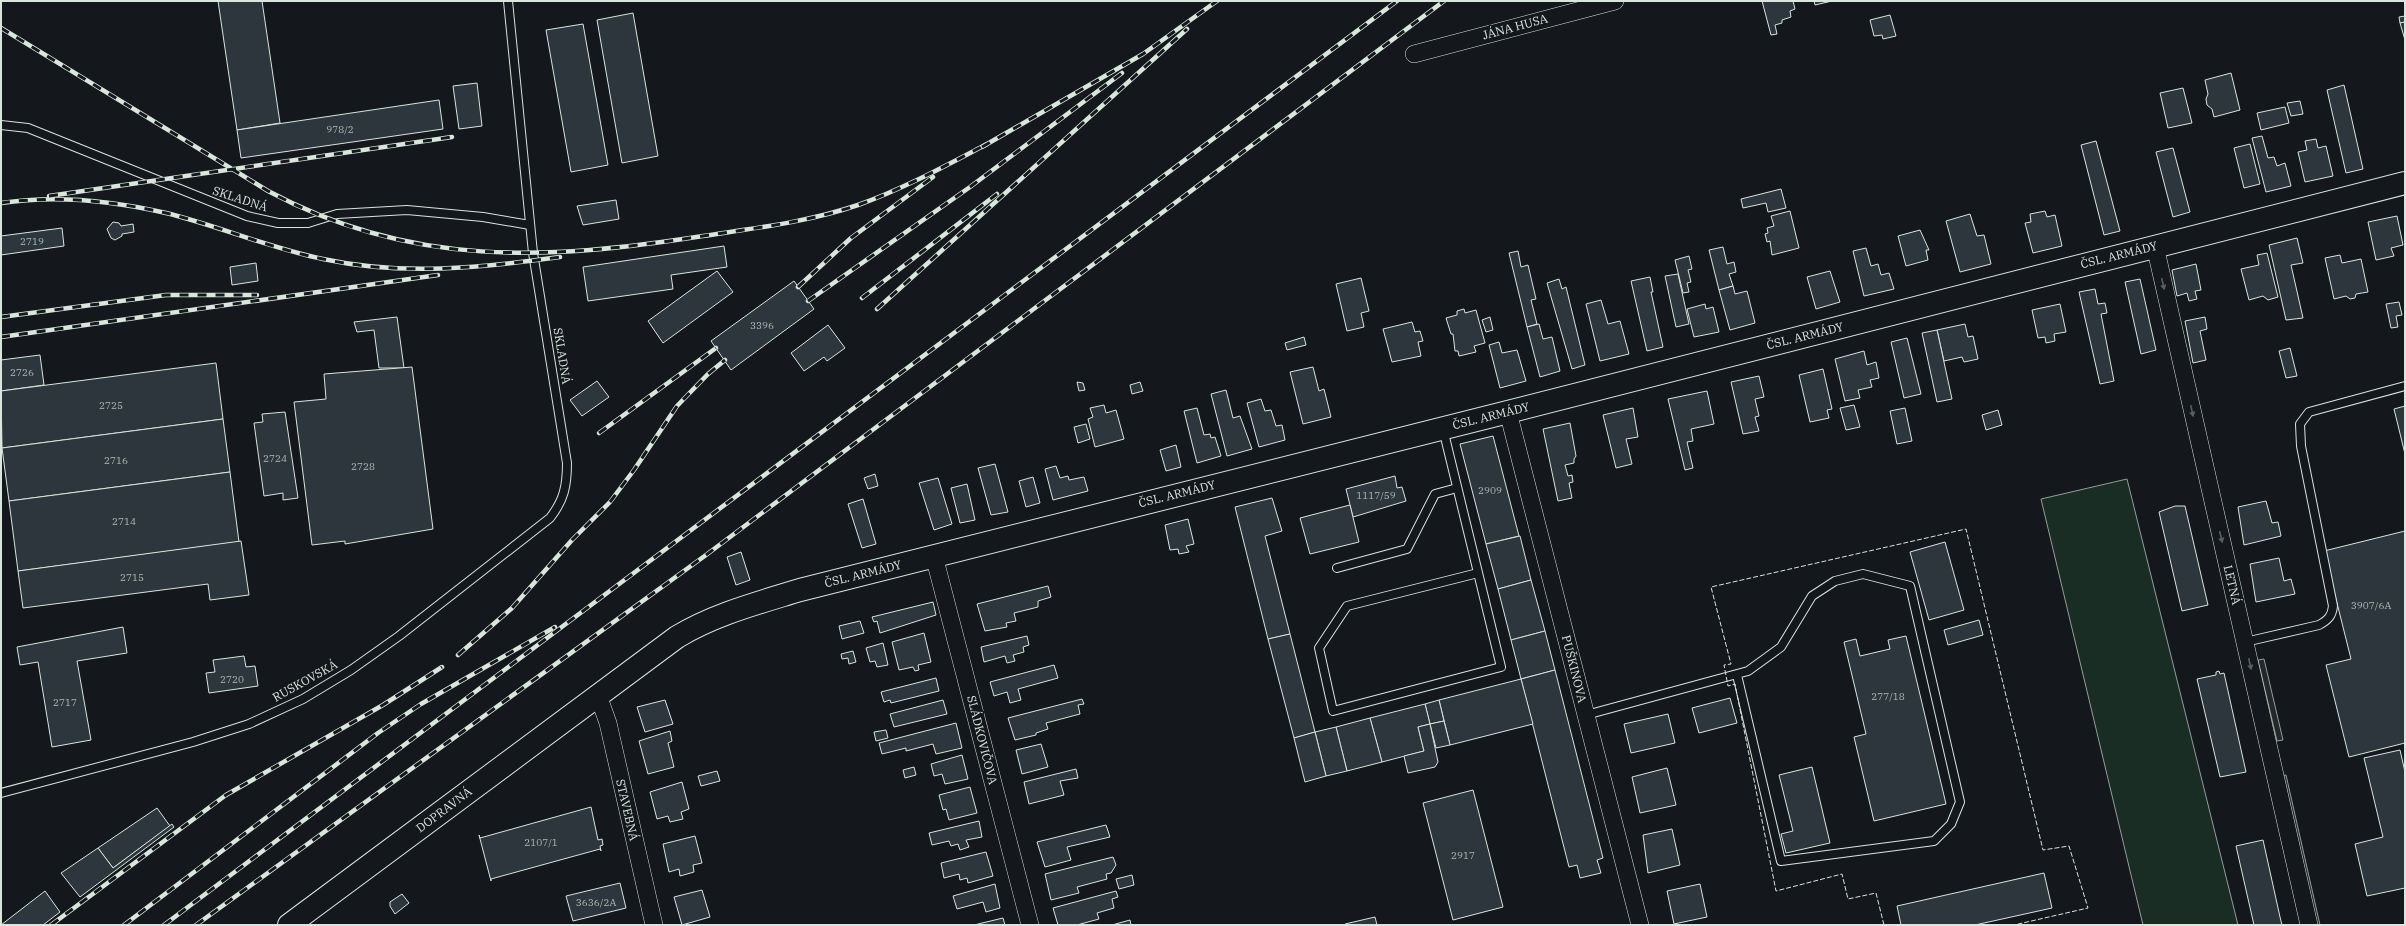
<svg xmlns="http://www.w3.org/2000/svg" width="2406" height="926" font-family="'IBM Plex Serif',serif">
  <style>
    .green { fill: #1a2d24; stroke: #939e99 }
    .parking { fill: #24282b; stroke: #939e99 }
    .building { fill: #2c363c; stroke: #d8e6dc }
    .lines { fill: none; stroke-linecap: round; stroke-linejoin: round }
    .lane-casing { stroke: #d8e6dc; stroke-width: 10 }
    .street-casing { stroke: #d8e6dc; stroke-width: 18 }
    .secondary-casing { stroke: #d8e6dc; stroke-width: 24 }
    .lane { stroke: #14181c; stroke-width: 8 }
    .street { stroke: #14181c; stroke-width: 17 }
    .secondary { stroke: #14181c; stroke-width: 22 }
    .rail-casing { stroke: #d8e6dc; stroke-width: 4.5 }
    .rail { stroke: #14181c; stroke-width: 3; stroke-dasharray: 9; stroke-linecap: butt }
    .fence { stroke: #d8e6dc; stroke-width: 1; stroke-dasharray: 5 2; stroke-linecap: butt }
    .oneway { fill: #59605f }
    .labels { text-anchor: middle; stroke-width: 3; stroke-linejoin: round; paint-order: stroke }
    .number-label { font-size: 10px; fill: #adbab4 }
    .street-label { font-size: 12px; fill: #d8e6dc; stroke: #14181c }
  </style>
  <rect width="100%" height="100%" fill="#14181c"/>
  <polygon class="green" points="2127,479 2238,925 2143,925 2041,499"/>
  <g class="parking">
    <polygon points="2264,659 2283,740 2277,741 2258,660"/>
    <polygon points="2286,775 2320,925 2313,925 2279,776"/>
  </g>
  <g class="building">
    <polygon points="218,1 262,1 280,123 237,130"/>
    <polygon points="1762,1 1793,1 1795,9 1790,11 1791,17 1782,20 1782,23 1775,25 1777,34 1771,35"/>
    <polygon points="1814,1 1832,1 1815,5"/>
    <polygon points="633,13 658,156 622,163 597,20"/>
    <polygon points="1890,15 1896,36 1883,39 1882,35 1874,36 1870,20"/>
    <polygon points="2405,16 2405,22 2400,23 2399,17"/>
    <polygon points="2405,22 2405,40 2400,23"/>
    <polygon points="583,24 608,165 571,172 546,30"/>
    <polygon points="2231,73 2240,110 2214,117 2212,109 2207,105 2206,99 2208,94 2205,80"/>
    <polygon points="477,83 482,126 459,129 453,86"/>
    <polygon points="2344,85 2363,169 2346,173 2327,90"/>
    <polygon points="2183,88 2192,123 2168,128 2160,93"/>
    <polygon points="439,100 443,129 241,158 237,130"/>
    <polygon points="2300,101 2303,114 2291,116 2287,103"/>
    <polygon points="2285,107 2289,123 2261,130 2257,113"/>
    <polygon points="2262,136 2268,158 2274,157 2277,166 2285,163 2291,186 2266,192 2252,138"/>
    <polygon points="2316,139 2318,148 2326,146 2333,176 2305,182 2298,152 2307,150 2305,141"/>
    <polygon points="2096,141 2120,231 2104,235 2081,145"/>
    <polygon points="2250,144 2260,184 2244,188 2234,148"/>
    <polygon points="2173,148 2190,212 2173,217 2156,152"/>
    <polygon points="1781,189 1786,208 1768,212 1766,203 1743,208 1741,199"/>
    <polygon points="616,200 619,219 583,225 577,206"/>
    <polygon points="1790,211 1799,248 1772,255 1770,241 1767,242 1765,234 1768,233 1767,228 1774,226 1771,216"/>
    <polygon points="2045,211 2047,217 2055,215 2062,246 2033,253 2025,223 2031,222 2030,214"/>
    <polygon points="1970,214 1977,236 1984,235 1991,264 1960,272 1946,221"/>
    <polygon points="2397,216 2403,245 2391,248 2394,256 2376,260 2368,222"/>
    <polygon points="113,222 119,223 121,226 133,224 134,232 122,234 122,236 115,240 111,238 107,229"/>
    <polygon points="62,228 64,246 1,255 1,236"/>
    <polygon points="1920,230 1929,250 1926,250 1928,260 1906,266 1898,236"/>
    <polygon points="2297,238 2303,263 2291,265 2303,318 2286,320 2269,245"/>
    <polygon points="724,246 727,267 671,275 673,289 588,301 583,267"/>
    <polygon points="1723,247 1727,264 1734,262 1736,272 1729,274 1733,286 1719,290 1709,250"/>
    <polygon points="1866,248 1871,266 1878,264 1881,275 1889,273 1894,289 1864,296 1853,251"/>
    <polygon points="1518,251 1521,267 1528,265 1536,299 1531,300 1537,324 1527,327 1509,253"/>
    <polygon points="2267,253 2278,297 2268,300 2263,296 2249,300 2241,269 2259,265 2257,255"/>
    <polygon points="2340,255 2342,263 2361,259 2368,292 2356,294 2355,298 2350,299 2346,296 2334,299 2325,258"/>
    <polygon points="1689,256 1692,269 1688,270 1691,282 1687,283 1689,292 1683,293 1675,260"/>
    <polygon points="256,263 258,281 232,285 230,267"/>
    <polygon points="2196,264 2201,290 2195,291 2197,299 2189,301 2187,293 2177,296 2172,270"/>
    <polygon points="717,271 733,292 663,343 648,321"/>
    <polygon points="1830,271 1840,302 1816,309 1807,277"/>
    <polygon points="1678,274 1689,324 1676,327 1665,276"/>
    <polygon points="1650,277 1653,292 1651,292 1663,347 1647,351 1631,281"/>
    <polygon points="1361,278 1369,311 1361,313 1364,327 1347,331 1336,284"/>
    <polygon points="1559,279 1562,289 1566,287 1585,365 1572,369 1547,283"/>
    <polygon points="2140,279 2156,350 2141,354 2125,282"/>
    <polygon points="794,281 814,309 731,370 711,341"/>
    <polygon points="1733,286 1735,294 1747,291 1755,323 1730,330 1719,290"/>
    <polygon points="2095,289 2098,304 2105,303 2107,313 2101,314 2114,381 2100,384 2079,292"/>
    <polygon points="1601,300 1608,324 1620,321 1629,354 1600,361 1586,304"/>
    <polygon points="2399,302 2402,315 2396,316 2398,327 2391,328 2386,304"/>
    <polygon points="1705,304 1706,309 1713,307 1719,332 1694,337 1687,309"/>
    <polygon points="2060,304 2066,332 2054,334 2055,341 2046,343 2045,337 2038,338 2032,310"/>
    <polygon points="1464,309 1465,313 1476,310 1485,343 1474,346 1476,352 1459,356 1458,351 1455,351 1453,334 1451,334 1446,318 1457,315 1457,311"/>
    <polygon points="397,317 404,368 379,368 374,330 357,332 354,322"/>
    <polygon points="1490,317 1493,330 1486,332 1482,320"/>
    <polygon points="2205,317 2207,329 2200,331 2206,360 2193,363 2185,321"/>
    <polygon points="1412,322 1415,332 1420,331 1423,341 1418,342 1421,356 1392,362 1383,329"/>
    <polygon points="1539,324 1543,339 1552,337 1560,371 1540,377 1527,327"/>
    <polygon points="1965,324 1968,337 1973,336 1978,359 1964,362 1962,357 1944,361 1937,330"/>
    <polygon points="828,325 845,348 827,361 824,357 804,371 791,353"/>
    <polygon points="1937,330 1952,399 1937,402 1922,333"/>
    <polygon points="1304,337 1306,345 1287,350 1285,343"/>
    <polygon points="1907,338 1921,394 1904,398 1891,342"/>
    <polygon points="1499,342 1502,353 1517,350 1526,381 1500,388 1489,345"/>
    <polygon points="2290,348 2297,376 2286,378 2279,351"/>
    <polygon points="1864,351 1867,365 1876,362 1879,378 1870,380 1872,387 1858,390 1860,398 1845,401 1835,359"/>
    <polygon points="40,355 44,385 1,391 1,360"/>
    <polygon points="216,363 223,419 2,448 1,391"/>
    <polygon points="412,367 433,529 345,544 345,541 312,545 294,402 326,399 324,374"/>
    <polygon points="1313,367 1319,391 1324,389 1331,417 1303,424 1290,372"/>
    <polygon points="1823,369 1832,409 1827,410 1829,418 1810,422 1799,375"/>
    <polygon points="1759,376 1764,397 1755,399 1759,416 1755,417 1759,431 1743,434 1731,382"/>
    <polygon points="597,381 609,397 582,416 570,400"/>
    <polygon points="1077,382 1083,383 1085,390 1079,391"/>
    <polygon points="1140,382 1143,391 1132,394 1130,385"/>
    <polygon points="1226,390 1233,418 1240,416 1252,449 1227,456 1211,394"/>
    <polygon points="1707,391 1714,424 1691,429 1693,441 1687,442 1693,468 1685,470 1668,399"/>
    <polygon points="1261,399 1265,411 1271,410 1276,426 1282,425 1285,440 1259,447 1247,403"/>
    <polygon points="1104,405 1106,413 1116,410 1124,439 1095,447 1088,419 1093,417 1090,408"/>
    <polygon points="1854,405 1860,427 1846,430 1840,408"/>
    <polygon points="2405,406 2405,454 2394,409"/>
    <polygon points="1197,408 1204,435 1210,434 1211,438 1215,437 1221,456 1197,463 1184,411"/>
    <polygon points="1633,408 1638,437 1626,439 1632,464 1616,468 1603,415"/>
    <polygon points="1905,408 1912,441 1897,444 1890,411"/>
    <polygon points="1998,410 2002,425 1986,430 1982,415"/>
    <polygon points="285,412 298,498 283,500 283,493 264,496 254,423 263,422 262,414"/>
    <polygon points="223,419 230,472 9,501 2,448"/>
    <polygon points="1570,423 1576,456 1574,459 1574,463 1565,465 1568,476 1572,475 1573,482 1569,483 1572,498 1558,501 1543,429"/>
    <polygon points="1086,424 1090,439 1078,443 1074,427"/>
    <polygon points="1493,436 1519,536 1486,544 1460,444"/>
    <polygon points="1176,445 1181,467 1166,471 1160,450"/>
    <polygon points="995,464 1008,512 991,515 978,468"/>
    <polygon points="1056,466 1060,478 1068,476 1069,480 1084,477 1088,491 1053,500 1045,469"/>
    <polygon points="230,472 239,542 18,571 9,501"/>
    <polygon points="875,474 878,486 868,489 864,478"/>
    <polygon points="1395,476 1397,488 1402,487 1406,501 1353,517 1346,489"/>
    <polygon points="1033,477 1040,503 1026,507 1019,481"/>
    <polygon points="938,478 952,524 934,530 919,483"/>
    <polygon points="967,484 975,520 960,523 951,488"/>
    <polygon points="1272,498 1282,531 1265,536 1290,634 1268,639 1235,507"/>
    <polygon points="863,499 876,544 862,548 848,504"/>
    <polygon points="2266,501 2272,523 2278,522 2281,536 2244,545 2238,507"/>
    <polygon points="1350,505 1359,542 1310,554 1300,518"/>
    <polygon points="2175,506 2185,506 2208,605 2182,611 2159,512"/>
    <polygon points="1188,519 1194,544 1186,546 1189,552 1179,554 1178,549 1170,550 1165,525"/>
    <polygon points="2405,531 2405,743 2349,757 2326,665 2351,659 2324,551"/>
    <polygon points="1520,536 1531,580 1498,589 1486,544"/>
    <polygon points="241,541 249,595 210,600 208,584 23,608 18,571"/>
    <polygon points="1945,542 1964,610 1929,620 1910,552"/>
    <polygon points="741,552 750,580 736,585 727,557"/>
    <polygon points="2279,558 2284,581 2291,579 2295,594 2256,602 2250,564"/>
    <polygon points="1531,580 1545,631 1511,640 1498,589"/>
    <polygon points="1048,586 1051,597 1038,601 1038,607 1014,613 1016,621 1006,623 1007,627 985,631 977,604"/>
    <polygon points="933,602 936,615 880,633 877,621 874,622 872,617"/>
    <polygon points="1979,620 1983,635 1948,645 1944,630"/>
    <polygon points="860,621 864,633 842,639 839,626"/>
    <polygon points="123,627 127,653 77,661 91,740 52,747 38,662 20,665 17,647"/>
    <polygon points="1545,631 1555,670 1521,679 1511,640"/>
    <polygon points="924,633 931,662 918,665 919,670 915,671 913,667 899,670 892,642"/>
    <polygon points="1290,634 1315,732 1294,738 1268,639"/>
    <polygon points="1027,636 1029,645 1023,647 1024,652 1013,655 1015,661 1007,663 1005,656 984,662 981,647"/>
    <polygon points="1906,636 1946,804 1874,821 1854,737 1866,734 1844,642 1856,639 1860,656 1890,649 1888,640"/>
    <polygon points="883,643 888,665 877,667 875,661 870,662 866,648"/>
    <polygon points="853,651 856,662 849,664 848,658 842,659 841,654"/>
    <polygon points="244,656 246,667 255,666 258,686 209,693 206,673 215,672 213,660"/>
    <polygon points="1054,665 1058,678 1018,689 1021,700 1010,703 1007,692 994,696 990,682"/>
    <polygon points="1555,670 1603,858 1597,860 1601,873 1580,878 1577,865 1569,867 1521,679"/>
    <polygon points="2219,671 2220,674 2224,673 2246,772 2220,777 2197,679 2216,675 2216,672"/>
    <polygon points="936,678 939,691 891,703 890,700 884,702 881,692"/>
    <polygon points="1521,679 1533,724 1450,745 1439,700"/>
    <polygon points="1730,698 1737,723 1699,733 1692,708"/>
    <polygon points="1082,699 1084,704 1078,705 1080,714 1046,723 1048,729 1036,733 1036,735 1015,740 1008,718"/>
    <polygon points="665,700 673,724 645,732 637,707"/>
    <polygon points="943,700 947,714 894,727 890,714"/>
    <polygon points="1439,700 1444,721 1430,724 1425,704"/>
    <polygon points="1425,704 1430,724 1418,727 1424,751 1382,762 1370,718"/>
    <polygon points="1668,714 1675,743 1631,753 1624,724"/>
    <polygon points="1370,718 1382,762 1347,771 1336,727"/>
    <polygon points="1444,721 1450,745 1436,748 1430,724"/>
    <polygon points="956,723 962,748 936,754 933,744 906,751 906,748 882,754 879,743"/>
    <polygon points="1430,724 1438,762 1435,767 1408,773 1404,756 1424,751 1418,727"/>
    <polygon points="1336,727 1347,771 1326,776 1315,732"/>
    <polygon points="886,730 888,738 876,741 874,732"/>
    <polygon points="670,731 672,741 668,743 674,767 648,774 639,741"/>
    <polygon points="1315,732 1326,776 1305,782 1294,738"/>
    <polygon points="1041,744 1048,767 1022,774 1016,750"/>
    <polygon points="2400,750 2405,772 2405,888 2367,896 2355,844 2383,837 2364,758"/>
    <polygon points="962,755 968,779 945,784 942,774 934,776 931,764"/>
    <polygon points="914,767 916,775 905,778 903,770"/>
    <polygon points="1812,767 1830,843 1786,853 1781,834 1793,831 1779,775"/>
    <polygon points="1667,768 1676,805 1640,813 1632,777"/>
    <polygon points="1076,769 1078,778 1060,781 1064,795 1029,804 1024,782"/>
    <polygon points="717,771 720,781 701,786 698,776"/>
    <polygon points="682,782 689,809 681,812 683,819 670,822 668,816 657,819 650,792"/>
    <polygon points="970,787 977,813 949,820 946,809 943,810 939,795"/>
    <polygon points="1473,790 1503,907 1453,920 1423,803"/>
    <polygon points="591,807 598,840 602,839 603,845 600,846 601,851 600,849 491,879 491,881 479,835 480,838"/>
    <polygon points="157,808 170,826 113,868 98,848"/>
    <polygon points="979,821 982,837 966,840 969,847 960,850 958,844 951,846 949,841 932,845 929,833"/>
    <polygon points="172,824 174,827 80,897 61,873 98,848 113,868"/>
    <polygon points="1106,825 1110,837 1067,847 1071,860 1045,867 1037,842"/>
    <polygon points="1672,829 1680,865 1648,873 1643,835"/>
    <polygon points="695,836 702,863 693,865 694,872 680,876 679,869 669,872 663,844"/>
    <polygon points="2263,840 2280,917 2282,925 2254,925 2236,846"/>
    <polygon points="986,852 993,876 968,883 967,878 960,880 959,874 944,878 941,863"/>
    <polygon points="1113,857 1116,865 1111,873 1106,874 1107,879 1077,887 1079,893 1051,900 1045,874"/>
    <polygon points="2044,873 2052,908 1975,925 1901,925 1897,906"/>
    <polygon points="1132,875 1134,885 1119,889 1116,879"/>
    <polygon points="620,883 626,908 573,921 566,896"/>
    <polygon points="995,884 1000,908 986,912 983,902 957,909 953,896"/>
    <polygon points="1700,884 1707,917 1674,924 1667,891"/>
    <polygon points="702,890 710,917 682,925 674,897"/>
    <polygon points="45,891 60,912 43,925 1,925"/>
    <polygon points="1116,891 1118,897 1112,899 1114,908 1097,913 1099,919 1077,925 1058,925 1053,908"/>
    <polygon points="402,894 409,903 395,914 390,906 390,902"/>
    <polygon points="1375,917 1377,925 1346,925 1345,924"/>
    <polygon points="1003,918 1005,925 974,925"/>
    <polygon points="1130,920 1131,925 1112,925"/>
  </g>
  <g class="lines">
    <defs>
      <g id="lane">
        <polyline points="1,125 28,128 247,216 278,223 308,223 337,214 407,210 483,217 530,225"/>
        <polyline points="1443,429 1501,667 1333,711 1319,648 1347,606 1478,573"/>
        <polyline points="1337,568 1407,549 1435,494 1457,488"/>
        <path d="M2245,642L2319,625C2328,620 2332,616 2333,606L2301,446L2300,424L2309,412L2405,386"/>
        <polyline points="1586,715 1748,671 1781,647 1812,596 1835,581 1863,574 1910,586 1960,802 1951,824 1934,841 1781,861 1737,675"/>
        <path d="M1,793L193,742L249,724L303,699L351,670L399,636L550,518C564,500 567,486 567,463L533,253L508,1"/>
      </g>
      <g id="street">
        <polyline points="1414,54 1615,1"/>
        <polyline points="2155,246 2309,925"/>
        <polyline points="1508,412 1640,925"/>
        <polyline points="934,556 1030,925"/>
        <polyline points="598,695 608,723 654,925"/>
      </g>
      <path id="secondary" d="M289,925L677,637C715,614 758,603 800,590L1508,412L2405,183"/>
    </defs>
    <use href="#lane" class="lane-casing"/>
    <use href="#street" class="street-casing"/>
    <use href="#secondary" class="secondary-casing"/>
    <use href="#lane" class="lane"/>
    <use href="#street" class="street"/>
    <use href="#secondary" class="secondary"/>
    <defs>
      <g id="rail">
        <path d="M1,28L268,191C412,268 548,260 703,236C756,228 808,222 858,205C903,189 945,166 987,144"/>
        <polyline points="982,147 1143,54 1217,1"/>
        <polyline points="49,196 452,137"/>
        <path d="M1,203C54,195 114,201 166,213C219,226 269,248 323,259C402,276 480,268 560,257"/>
        <polyline points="798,287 851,238 933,177"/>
        <polyline points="862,298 997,194"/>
        <polyline points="808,301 970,187 1122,73"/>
        <polyline points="877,309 1187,29"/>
        <polyline points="1,317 166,295 257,295"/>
        <polyline points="1,337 438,275"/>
        <polyline points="599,433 716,348"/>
        <polyline points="458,655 512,608 572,540 610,502 634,470 677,406 708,374 725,360"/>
        <polyline points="51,925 226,795 383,705 442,667"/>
        <polyline points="124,925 378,733 421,704 555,627"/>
        <polyline points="164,925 1397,1"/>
        <polyline points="196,925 706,555 1444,1"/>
      </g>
    </defs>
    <use href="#rail" class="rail-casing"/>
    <use href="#rail" class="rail"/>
    <polyline class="fence" points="1884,925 1876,893 1848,899 1842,874 1776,891 1735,684 1728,686 1724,665 1731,664 1711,587 1966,529 2043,850 2069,846 2088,908 2014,925"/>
  </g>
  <defs><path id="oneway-solid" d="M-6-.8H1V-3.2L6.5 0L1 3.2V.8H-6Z"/></defs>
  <g class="oneway">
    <use href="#oneway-solid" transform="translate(2163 284) rotate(77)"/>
    <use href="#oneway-solid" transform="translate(2192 411) rotate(77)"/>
    <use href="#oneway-solid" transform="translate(2221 537) rotate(77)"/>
    <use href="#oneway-solid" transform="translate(2250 664) rotate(77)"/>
  </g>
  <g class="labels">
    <g class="number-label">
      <text x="340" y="133">978/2</text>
      <text x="32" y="245">2719</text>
      <text x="762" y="329">3396</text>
      <text x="22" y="376">2726</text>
      <text x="111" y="409">2725</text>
      <text x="275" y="462">2724</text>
      <text x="116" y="464">2716</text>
      <text x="363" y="470">2728</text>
      <text x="1490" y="494">2909</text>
      <text x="1376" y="499">1117/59</text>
      <text x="124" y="525">2714</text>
      <text x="132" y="581">2715</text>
      <text x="2371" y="609">3907/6A</text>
      <text x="232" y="683">2720</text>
      <text x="1888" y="700">277/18</text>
      <text x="65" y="706">2717</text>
      <text x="541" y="846">2107/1</text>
      <text x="1463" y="859">2917</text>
      <text x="596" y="906">3636/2A</text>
    </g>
    <g class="street-label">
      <text transform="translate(1515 27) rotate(-15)" y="4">JÁNA HUSA</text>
      <text transform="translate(240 199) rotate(18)" y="4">SKLADNÁ</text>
      <text transform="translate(2119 255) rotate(-14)" y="4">ČSL. ARMÁDY</text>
      <text transform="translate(1805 336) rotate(-14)" y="4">ČSL. ARMÁDY</text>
      <text transform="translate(562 356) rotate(81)" y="4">SKLADNÁ</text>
      <text transform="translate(1491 416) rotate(-14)" y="4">ČSL. ARMÁDY</text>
      <text transform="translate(1177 494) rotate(-14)" y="4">ČSL. ARMÁDY</text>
      <text transform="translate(863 574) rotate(-14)" y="4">ČSL. ARMÁDY</text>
      <text transform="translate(2232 585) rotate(77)" y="4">LETNÁ</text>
      <text transform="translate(1574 669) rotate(76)" y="4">PUŠKINOVA</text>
      <text transform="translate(305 681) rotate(-29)" y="4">RUSKOVSKÁ</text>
      <text transform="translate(982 740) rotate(76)" y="4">SLÁDKOVIČOVA</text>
      <text transform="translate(444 810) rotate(-37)" y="4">DOPRAVNÁ</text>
      <text transform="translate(627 810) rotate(77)" y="4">STAVEBNÁ</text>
    </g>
  </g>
  <rect width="2406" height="926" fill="none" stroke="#d8e6dc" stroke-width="4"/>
</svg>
